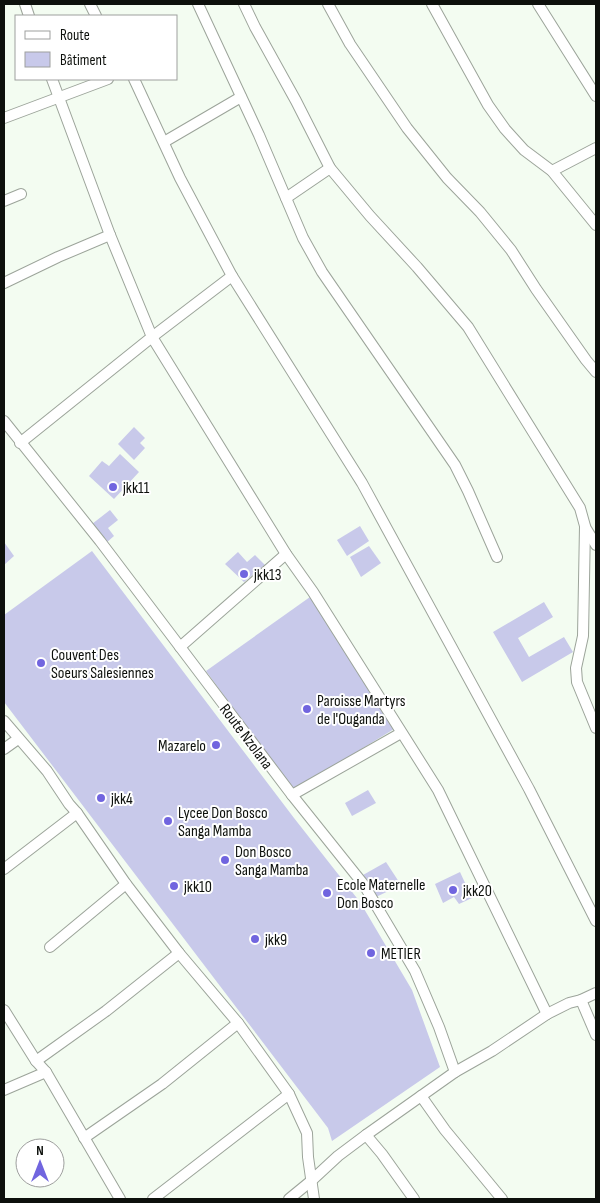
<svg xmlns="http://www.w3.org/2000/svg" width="600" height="1203" font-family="'Sofia Sans Condensed',sans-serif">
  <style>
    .building { fill: #c8c9ea }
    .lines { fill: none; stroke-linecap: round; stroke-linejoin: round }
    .minor-casing { stroke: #9ca49a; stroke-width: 12 }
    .minor { stroke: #fff; stroke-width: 10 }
    .poi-dot { fill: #7165df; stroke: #fff; stroke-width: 2 }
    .labels { text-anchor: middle; stroke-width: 4; stroke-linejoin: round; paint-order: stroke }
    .poi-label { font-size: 16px; fill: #0d100c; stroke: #fff; text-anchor: start }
    .street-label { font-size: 16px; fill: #0d100c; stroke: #fff }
  </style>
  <rect width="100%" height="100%" fill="#f3fcf1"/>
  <g class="building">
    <polygon points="134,427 145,438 140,443 145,448 134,460 118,444"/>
    <polygon points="120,454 139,472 114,499 89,476 102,461 109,466"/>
    <polygon points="110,510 118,520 108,528 114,536 106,543 92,524"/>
    <polygon points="360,526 369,541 347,556 337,540"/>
    <polygon points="4,542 14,556 4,565"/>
    <polygon points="369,546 381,563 361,577 350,557"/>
    <polygon points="92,551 294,818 360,902 412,990 440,1067 332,1141 328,1128 4,702 4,615"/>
    <polygon points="238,552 247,562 255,555 265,565 244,582 225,564"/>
    <polygon points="310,597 394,729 293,791 206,671"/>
    <polygon points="544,602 553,617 518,638 529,657 564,637 573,652 522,682 493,632"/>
    <polygon points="368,790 376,803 352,816 345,803"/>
    <polygon points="386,862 401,885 376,897 363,875"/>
    <polygon points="460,872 472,898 459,904 454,897 443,903 435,884"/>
  </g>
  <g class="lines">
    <defs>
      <g id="minor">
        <polyline points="25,4 29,16"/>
        <polyline points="90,4 96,16"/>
        <polyline points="198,4 259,135 303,238 322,272 455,465 468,491 497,557"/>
        <polyline points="244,4 255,27 296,101 330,168 370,216 417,267 468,327 580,508 585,526 583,636 576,668 577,682 596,728"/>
        <polyline points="328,4 350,44 407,128 447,178 480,212 511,250 536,289 586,360 596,372"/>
        <polyline points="432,4 488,105 505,129 524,150 552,171 596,225"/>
        <polyline points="538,4 596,96"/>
        <polyline points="52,79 110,235 152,337 286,554 313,592 438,790 547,1014"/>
        <polyline points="134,79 180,178 232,276 362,483 529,789 596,921"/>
        <polyline points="4,118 108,79"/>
        <polyline points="164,142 241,97"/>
        <polyline points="552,171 596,148"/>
        <polyline points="286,198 330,168"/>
        <polyline points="4,201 21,194"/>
        <polyline points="4,283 58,257 110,235"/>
        <polyline points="4,421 100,541 292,795 364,885 415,971 439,1027 455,1072"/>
        <polyline points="20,443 152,337 232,276"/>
        <polyline points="585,527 596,545"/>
        <polyline points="180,647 286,554"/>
        <polyline points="4,721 47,771 69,804 77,813 126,884 179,953 238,1023 289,1094 307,1133 308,1157 314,1199"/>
        <polyline points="4,749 18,739"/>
        <polyline points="292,795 401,733"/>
        <polyline points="4,869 77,813"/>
        <polyline points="50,947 126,884"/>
        <polyline points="581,1000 596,1035"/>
        <polyline points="4,1010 36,1061 46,1072 120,1199"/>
        <polyline points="36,1061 106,1011 179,953"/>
        <polyline points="4,1090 46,1072"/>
        <polyline points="421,1096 445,1130 502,1199"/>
        <polyline points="366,1135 382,1154 414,1199"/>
        <polyline points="84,1138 162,1084 238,1023"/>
        <polyline points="153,1199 289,1094"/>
        <polyline points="289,1199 311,1181 338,1156 366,1135 455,1072 492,1051 547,1014 569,1003 581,1000 596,993"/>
      </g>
    </defs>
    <use href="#minor" class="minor-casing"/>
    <use href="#minor" class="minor"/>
  </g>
  <g class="poi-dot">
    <circle cx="113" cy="487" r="5"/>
    <circle cx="244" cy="574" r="5"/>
    <circle cx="41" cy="663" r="5"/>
    <circle cx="307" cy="709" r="5"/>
    <circle cx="216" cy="745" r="5"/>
    <circle cx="101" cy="798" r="5"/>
    <circle cx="168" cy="821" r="5"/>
    <circle cx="225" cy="860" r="5"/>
    <circle cx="174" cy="886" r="5"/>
    <circle cx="453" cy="890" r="5"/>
    <circle cx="327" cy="893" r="5"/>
    <circle cx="255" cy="939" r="5"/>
    <circle cx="371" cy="953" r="5"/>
  </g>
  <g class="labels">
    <g class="poi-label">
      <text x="123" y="493">jkk11</text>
      <text x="254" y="580">jkk13</text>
      <text x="51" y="660">Couvent Des<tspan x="51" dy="18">Soeurs Salesiennes</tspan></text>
      <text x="317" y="706">Paroisse Martyrs<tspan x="317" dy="18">de l'Ouganda</tspan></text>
      <text x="206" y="751" text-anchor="end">Mazarelo</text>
      <text x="111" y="804">jkk4</text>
      <text x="178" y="818">Lycee Don Bosco<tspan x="178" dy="18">Sanga Mamba</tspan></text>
      <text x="235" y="857">Don Bosco<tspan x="235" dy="18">Sanga Mamba</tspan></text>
      <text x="337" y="890">Ecole Maternelle<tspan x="337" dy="18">Don Bosco</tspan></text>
      <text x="184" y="892">jkk10</text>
      <text x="463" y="896">jkk20</text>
      <text x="265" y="945">jkk9</text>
      <text x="381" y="959">METIER</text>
    </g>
    <g class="street-label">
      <text transform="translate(247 736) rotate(53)" y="6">Route Nzolana</text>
    </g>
  </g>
  <rect width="600" height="1203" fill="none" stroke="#0d100c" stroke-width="10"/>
  <rect x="15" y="15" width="162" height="65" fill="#ffffff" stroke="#9e9f9e"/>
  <rect x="25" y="31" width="25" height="8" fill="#ffffff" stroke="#9e9f9e"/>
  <text x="60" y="40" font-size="15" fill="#0d100c">Route</text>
  <rect x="25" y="52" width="25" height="15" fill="#c8c9ea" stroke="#9e9f9e"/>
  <text x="60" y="65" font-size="15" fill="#0d100c">Bâtiment</text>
  <g transform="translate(40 1163)"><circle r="24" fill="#ffffff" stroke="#9e9f9e"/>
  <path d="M0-4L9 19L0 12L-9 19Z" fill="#7165df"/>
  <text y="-8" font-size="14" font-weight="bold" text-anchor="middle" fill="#0d100c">N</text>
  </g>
</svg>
